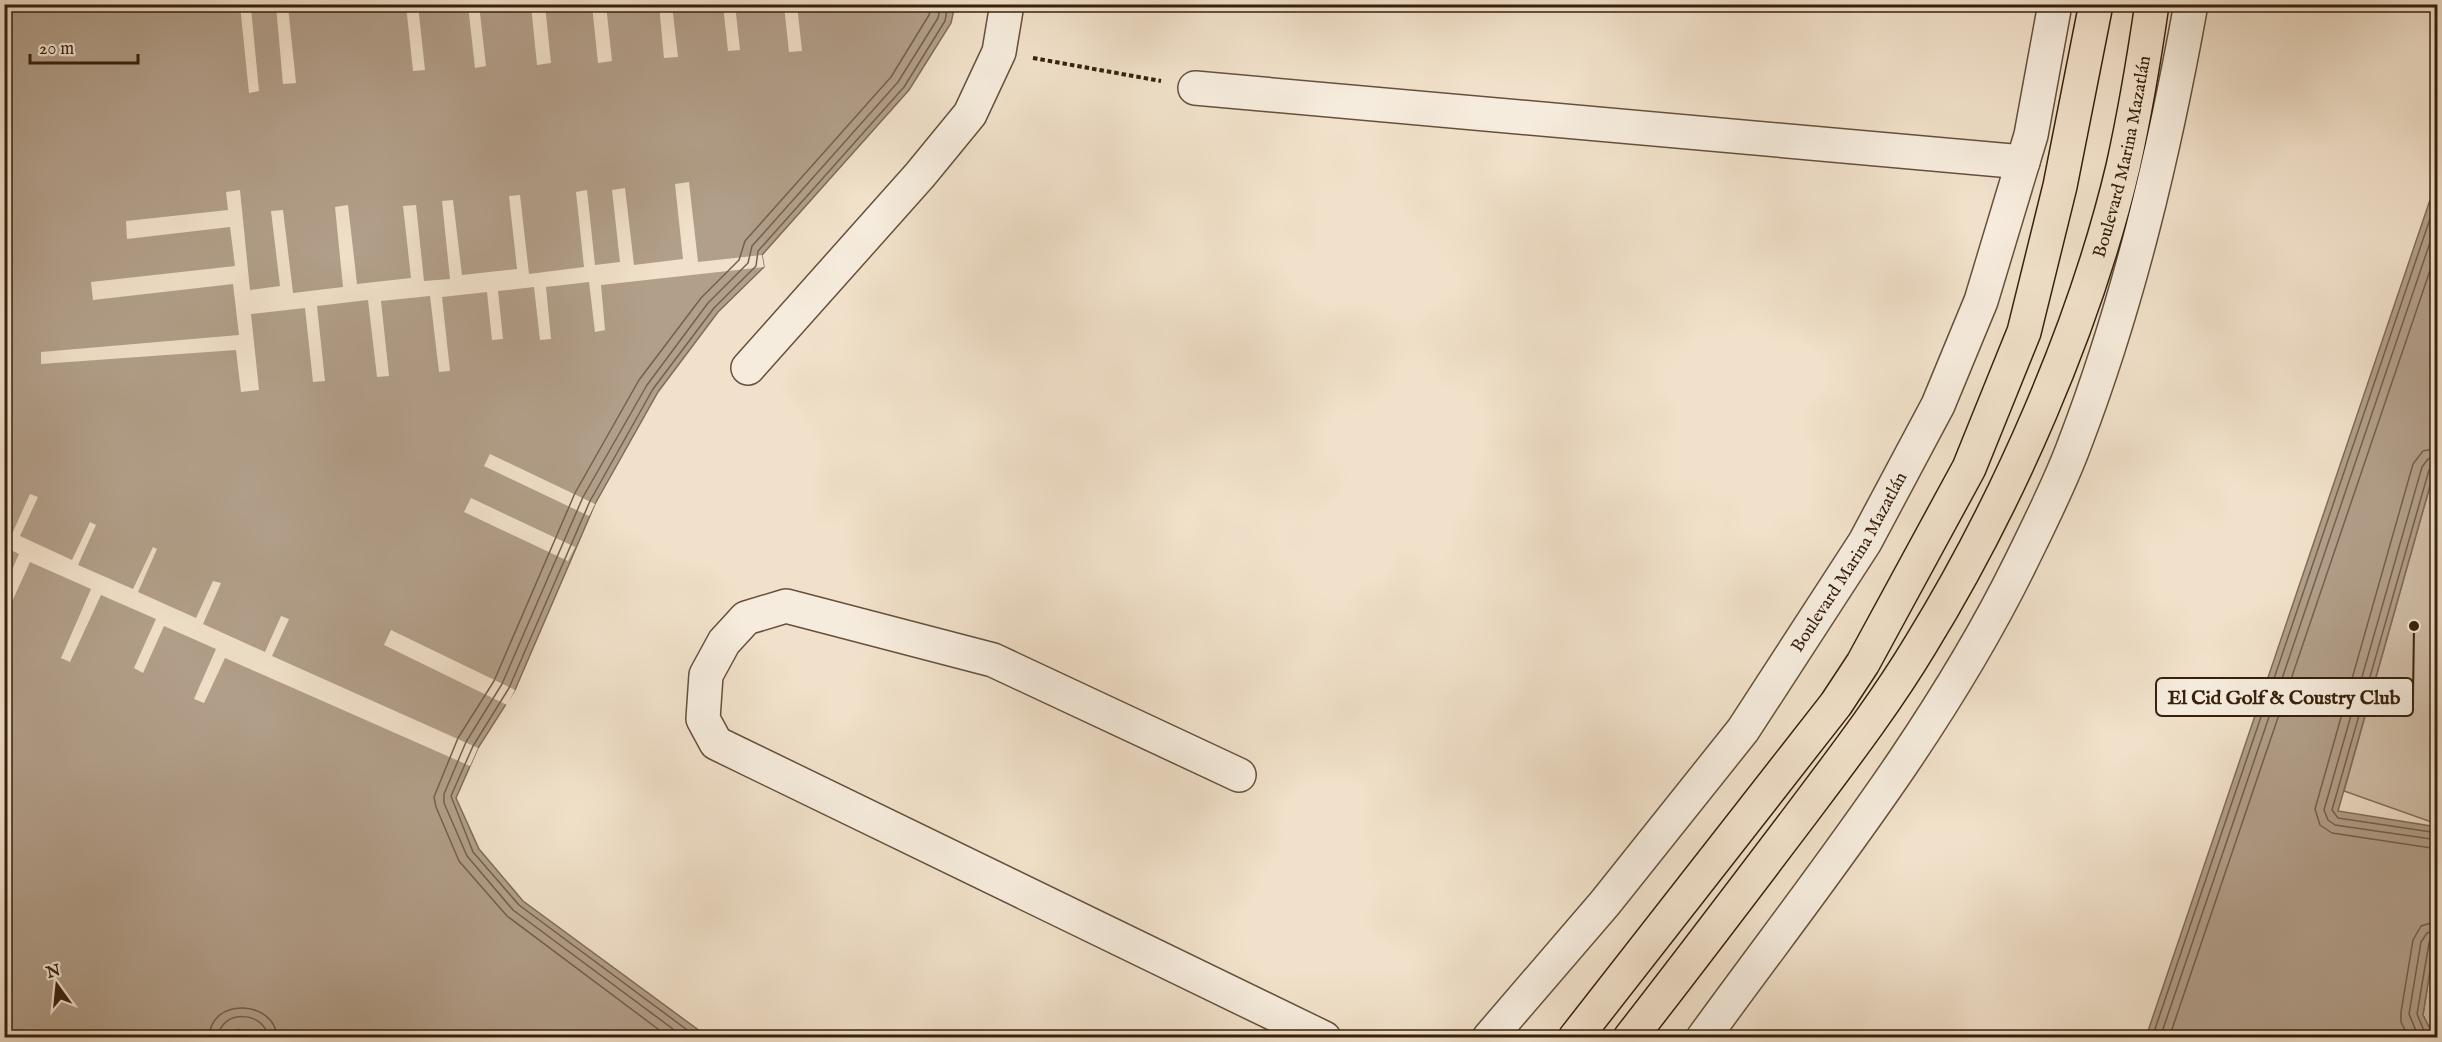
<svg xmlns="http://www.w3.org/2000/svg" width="2442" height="1042" font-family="'IM FELL English',serif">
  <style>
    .green { fill: #d1c0aa; stroke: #84705c; stroke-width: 1.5 }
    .water { fill: #b29f8a; stroke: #816c58; stroke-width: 1.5 }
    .pier { fill: #f1e1ca }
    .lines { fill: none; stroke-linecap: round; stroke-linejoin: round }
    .shore { stroke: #74604c; stroke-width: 1.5 }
    .minor-casing { stroke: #66503c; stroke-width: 36 }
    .major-casing { stroke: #37200d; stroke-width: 36 }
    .path { stroke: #37200d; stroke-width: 4; stroke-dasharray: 4.5 3; stroke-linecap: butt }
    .minor { stroke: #f6ecdd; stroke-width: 33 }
    .major { stroke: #f1e1ca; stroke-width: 33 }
    .labels { text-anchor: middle; stroke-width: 4.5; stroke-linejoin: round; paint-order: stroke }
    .street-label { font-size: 18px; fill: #37200d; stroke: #f6ecdd }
    .leader { fill: none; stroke: #37200d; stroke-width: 2 }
    .callout-dot { fill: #37200d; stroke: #f6ecdd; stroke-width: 2 }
    .callout { fill: #f6ecdd; stroke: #37200d; stroke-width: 2 }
    .callout-label { font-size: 20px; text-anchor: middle; font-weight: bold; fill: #37200d }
  </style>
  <rect width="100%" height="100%" fill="#f1e1ca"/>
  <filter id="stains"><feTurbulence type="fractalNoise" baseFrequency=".00333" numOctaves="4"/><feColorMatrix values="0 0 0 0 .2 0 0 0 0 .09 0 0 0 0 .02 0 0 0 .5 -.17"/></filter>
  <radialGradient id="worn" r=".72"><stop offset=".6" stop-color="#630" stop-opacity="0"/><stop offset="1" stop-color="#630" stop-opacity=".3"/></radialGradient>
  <g class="green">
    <polygon points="2437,461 2437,824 2344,791"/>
    <polygon points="2437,926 2437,1037 2434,1037 2423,1015"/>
  </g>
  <g class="water">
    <polygon points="5,5 955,5 951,23 909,90 762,255 764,267 718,312 658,392 595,504 515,690 478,748 456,798 479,849 523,901 708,1037 262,1038 238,1029 229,1038 5,1038"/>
    <polygon points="2430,200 2438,203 2437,461 2338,811 2437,827 2437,926 2423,1015 2434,1037 2146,1037"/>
  </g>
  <g class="pier">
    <polygon points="240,5 301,5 288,6 296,83 283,84 276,6 251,8 259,91 249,93"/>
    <polygon points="406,5 418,5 425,70 413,71"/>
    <polygon points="468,5 479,5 486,66 475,68"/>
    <polygon points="531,5 545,5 551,63 537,65"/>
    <polygon points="592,5 606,5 612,61 598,63"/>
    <polygon points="659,5 672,5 678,57 664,58"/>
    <polygon points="723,5 735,5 740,50 728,51"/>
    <polygon points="784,5 797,5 802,51 789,52"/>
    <polygon points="689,182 698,262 762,255 764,267 601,285 605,330 595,332 589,282 546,287 551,339 540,340 534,287 498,291 503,339 492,340 487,292 442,297 450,371 439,372 430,296 381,301 389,376 377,377 368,300 317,306 325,381 313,382 305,308 251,314 259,390 241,392 236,350 41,364 41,352 239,335 233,284 93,300 91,282 235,266 230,227 127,239 126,221 228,210 226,192 240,190 250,290 280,286 271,211 283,210 293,293 343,287 335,207 348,205 357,284 411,278 403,206 416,205 424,281 450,279 442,201 453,200 462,275 517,269 509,196 520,195 529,274 584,267 576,192 587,190 595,265 620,262 612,190 625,188 634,265 683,259 675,184"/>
    <polygon points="490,454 595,504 589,516 484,466"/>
    <polygon points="30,494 38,497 20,536 72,560 90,522 96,525 78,565 133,589 153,547 157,549 138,592 196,618 213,581 221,583 203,624 265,652 281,616 289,619 272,656 478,748 470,766 225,658 204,703 194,699 216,649 164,626 143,673 134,668 156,619 101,595 70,662 61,658 91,589 30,562 5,617 5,586 19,554 5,547 5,531 12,534"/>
    <polygon points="471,498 575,547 568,561 464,512"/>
    <polygon points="391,630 515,690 507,705 384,645"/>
  </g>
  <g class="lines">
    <g class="shore">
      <polyline points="2438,448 2423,451 2413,464 2315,809 2320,825 2332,833 2438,849"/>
      <polyline points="2438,457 2428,459 2422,467 2324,810 2328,820 2335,825 2438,840"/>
      <polyline points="2438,465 2429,470 2332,810 2338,818 2438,833"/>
      <path d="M209,1038C210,996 276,1000 277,1038"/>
      <path d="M218,1038C220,1008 266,1011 268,1038"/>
      <polyline points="670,1038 507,916 459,861 436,807 434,797 458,738 494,681 575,493 639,380 701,298 739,260 745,241 891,77 929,15 932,4"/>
      <polyline points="685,1038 513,910 467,856 444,803 444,794 466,742 502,684 583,497 647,385 708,303 748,263 752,246 898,82 938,18 941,4"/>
      <polyline points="698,1038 519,905 473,852 451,796 473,746 509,688 590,501 653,389 714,308 756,266 758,251 904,87 945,21 948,4"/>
      <polyline points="2152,1038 2433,210 2438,208"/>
      <polyline points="2160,1038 2438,219"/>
      <polyline points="2169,1038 2438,247"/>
      <polyline points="2409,1038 2401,1022 2401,1012 2413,940 2421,926 2438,921"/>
      <polyline points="2419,1038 2409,1014 2421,942 2427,933 2438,930"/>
      <polyline points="2427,1038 2417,1014 2429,943 2432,938 2438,937"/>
    </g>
    <defs>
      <g id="minor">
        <polyline points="1195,88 2023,162"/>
        <polyline points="748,368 920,175 970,114 999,52 1007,4"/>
        <polyline points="1239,775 993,660 786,606 746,618 724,642 706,675 703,719 716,743 1324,1038"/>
        <path id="s1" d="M1489,1038L1605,903L1743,730L1865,542L1938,405L1981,301L2031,135L2055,4"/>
        <path d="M1703,1038C1814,885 1936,735 2020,564C2039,525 2060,484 2075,443C2129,302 2164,153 2191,4"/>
      </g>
      <g id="major">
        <polyline points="1575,1038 1836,704 1863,663 1969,468 2024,332 2060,186 2096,4"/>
        <path id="s2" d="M1630,1038C1687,965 1743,891 1799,817C1841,761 1885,704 1921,644C2007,504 2085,327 2123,167C2135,113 2144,59 2152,4"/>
      </g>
    </defs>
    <use href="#minor" class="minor-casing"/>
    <use href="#major" class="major-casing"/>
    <polyline class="path" points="1033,58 1161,81"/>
    <use href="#minor" class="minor"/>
    <use href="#major" class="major"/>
  </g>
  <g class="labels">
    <g class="street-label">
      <text dy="6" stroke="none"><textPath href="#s2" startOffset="1020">Boulevard Marina Mazatlán</textPath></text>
      <text dy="6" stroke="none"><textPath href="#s1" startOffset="598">Boulevard Marina Mazatlán</textPath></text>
    </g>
  </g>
  <path class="leader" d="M2414 626L2413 697"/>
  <circle class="callout-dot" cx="2414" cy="626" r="6"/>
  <rect class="callout" x="2156" y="678" width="257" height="38" rx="6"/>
  <g class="callout-label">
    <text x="2284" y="704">El Cid Golf &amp; Coustry Club</text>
  </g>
  <rect width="2442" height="1042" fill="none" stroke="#f1e1ca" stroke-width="24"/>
  <rect x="6" y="6" width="2430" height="1030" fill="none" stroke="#37200d" stroke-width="3"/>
  <rect x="12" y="12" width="2418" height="1018" fill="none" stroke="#37200d" stroke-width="1.5"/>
  <g transform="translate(57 985) rotate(345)" stroke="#f6ecdd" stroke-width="4.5" paint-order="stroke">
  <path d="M0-4.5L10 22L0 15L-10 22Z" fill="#37200d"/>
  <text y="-9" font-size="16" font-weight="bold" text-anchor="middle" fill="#37200d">N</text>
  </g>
  <path d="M30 54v9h108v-9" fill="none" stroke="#37200d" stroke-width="3"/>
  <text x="39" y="54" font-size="18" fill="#37200d" stroke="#f6ecdd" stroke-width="4.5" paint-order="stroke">20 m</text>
  <rect width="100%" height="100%" filter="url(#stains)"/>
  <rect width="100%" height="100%" fill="url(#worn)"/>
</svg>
